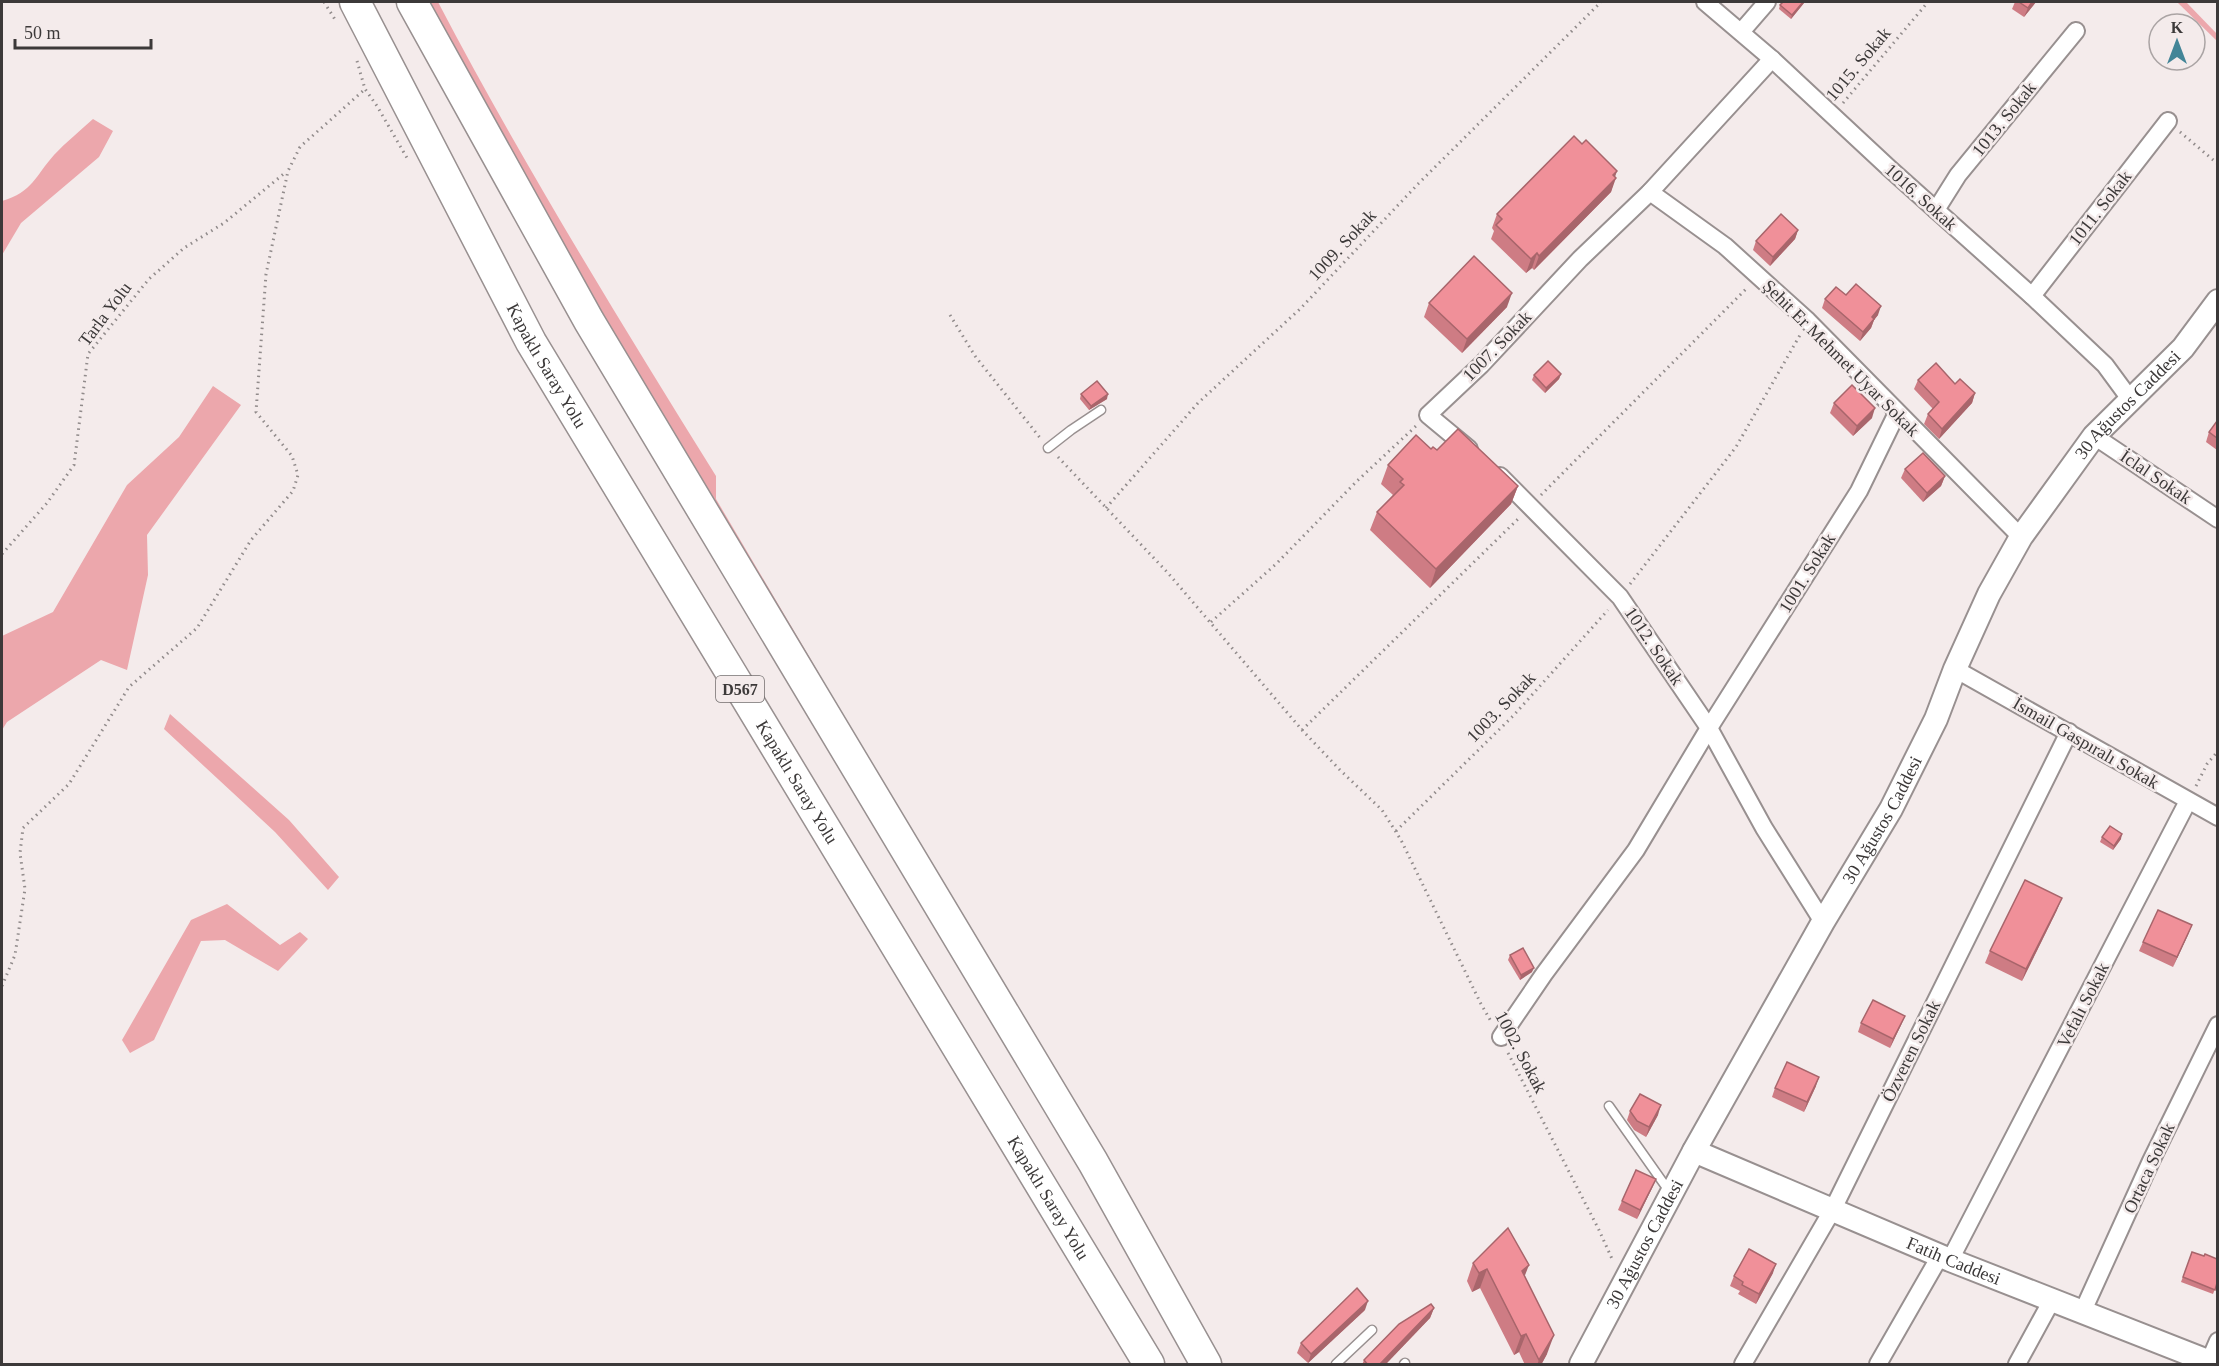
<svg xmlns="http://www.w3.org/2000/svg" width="2219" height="1366" font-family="Georgia,serif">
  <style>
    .green { fill: #eca7ac }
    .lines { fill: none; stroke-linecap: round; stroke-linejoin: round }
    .lane-casing { stroke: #989090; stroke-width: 11 }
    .street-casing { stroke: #989090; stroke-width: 20 }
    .secondary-casing { stroke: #989090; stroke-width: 26 }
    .highway-casing { stroke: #989090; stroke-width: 33 }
    .path { stroke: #918b8b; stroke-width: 3; stroke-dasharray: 1.5 4.5; stroke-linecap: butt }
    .lane { stroke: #fff; stroke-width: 8 }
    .street { stroke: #fff; stroke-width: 16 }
    .secondary { stroke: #fff; stroke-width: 22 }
    .highway { stroke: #fff; stroke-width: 30 }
    .wall { fill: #ce7c84 }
    .shaded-wall { fill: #a8656b }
    .building { fill: #f09099; stroke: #a8656b; stroke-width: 1.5 }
    .labels { text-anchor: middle; stroke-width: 5; stroke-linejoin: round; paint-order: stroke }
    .shield { fill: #f4ebeb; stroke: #736e6e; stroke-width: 1.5 }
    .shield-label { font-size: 16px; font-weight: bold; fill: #3c3939 }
    .street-label { font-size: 18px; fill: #3c3939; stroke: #f4ebeb }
  </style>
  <rect width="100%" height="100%" fill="#f4ebeb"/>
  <g class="green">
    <path d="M422,2H438C523,164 619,320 716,476V499L820,675L747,578Z"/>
    <polygon points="2177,2 2186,2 2217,34 2217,41"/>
    <path d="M93,119L113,131L99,157L21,223L2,255V201C33,192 35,176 54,155C66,142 80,131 93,119Z"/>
    <polygon points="213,386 241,405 147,535 148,575 127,670 101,660 7,722 2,730 2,636 53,612 127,485 179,437"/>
    <polygon points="170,714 289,820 339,877 328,890 275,832 164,729"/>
    <polygon points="227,904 280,945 300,932 308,939 278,971 225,940 201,941 154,1040 130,1053 122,1040 191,920"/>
  </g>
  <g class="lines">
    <defs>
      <g id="lane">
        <polyline points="1048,448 1071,430 1101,410"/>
        <polyline points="1609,1106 1669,1191"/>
        <polyline points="1336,1364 1372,1330"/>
        <polyline points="1404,1364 1405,1363"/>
      </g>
      <g id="street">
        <polyline points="1705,2 1772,59 1889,168 2032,296 2105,365 2130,399"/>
        <polyline points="1741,32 1767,2"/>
        <polyline points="1650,192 1725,246 1808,321 2021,537"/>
        <polyline points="1936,210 1958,175 2076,31"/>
        <polyline points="2032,296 2168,121"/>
        <polyline points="2094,436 2218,519"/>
        <polyline points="1469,449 1428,415 1481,365 1580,259 1650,192 1772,59"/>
        <polyline points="1500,476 1620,597 1709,728 1764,828 1823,922"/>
        <polyline points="1955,669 2218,817"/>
        <polyline points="1501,1037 1544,974 1636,850 1709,728 1859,491 1897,413"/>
        <polyline points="1950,1260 2188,801"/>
        <polyline points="2082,1313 2151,1161 2218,1025"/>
        <polyline points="2209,1362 2218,1341"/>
        <polyline points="1743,1364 1833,1209 2069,732"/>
        <polyline points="1878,1364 1940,1256"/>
        <polyline points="2017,1364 2052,1300"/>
      </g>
      <g id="secondary">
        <path id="s1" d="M1694,1151L1950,1260L2215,1364"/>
        <path id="s2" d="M1581,1364L1694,1151L1823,922L1891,809L1936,719L1955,669L1989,594L2021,537L2094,436L2183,348L2218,301"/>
      </g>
      <g id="highway">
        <path id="s3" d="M355,2L531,342L1149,1364"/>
        <polyline points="412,2 589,321 1093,1162 1206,1364"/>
      </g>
    </defs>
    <use href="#lane" class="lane-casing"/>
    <use href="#street" class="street-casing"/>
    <use href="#secondary" class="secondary-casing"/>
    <use href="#highway" class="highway-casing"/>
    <g class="path">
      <polyline points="324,2 336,21"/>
      <polyline points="357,61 365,89 377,106 407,158"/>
      <polyline points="1843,103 1928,2"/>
      <polyline points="2180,132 2218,164"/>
      <polyline points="950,315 975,356 1041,439"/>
      <polyline points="1058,457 1168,573 1302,730 1340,770 1382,810 1401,840 1481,1004 1492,1023"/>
      <polyline points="1541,495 1748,287"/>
      <polyline points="1106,508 1198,403 1301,308 1418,184 1601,2"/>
      <polyline points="2,554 47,503 74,465 88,354 149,279 184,248 224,223 286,172"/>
      <polyline points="1630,584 1736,447 1800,335"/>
      <polyline points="1211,622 1277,563 1357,481 1416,426"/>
      <polyline points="1302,730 1518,519"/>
      <polyline points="2196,786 2207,764 2218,751"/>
      <polyline points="1396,831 1514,715 1608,610"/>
      <polyline points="2,986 15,955 25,889 20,853 23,828 69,784 129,687 197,628 251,540 293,491 298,475 292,456 256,412 266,274 288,171 300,147 365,89"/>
      <polyline points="1508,1053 1599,1230 1613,1261"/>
    </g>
    <use href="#lane" class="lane"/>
    <use href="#street" class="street"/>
    <use href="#secondary" class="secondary"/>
    <use href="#highway" class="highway"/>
  </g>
  <g class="wall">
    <polygon points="2015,2 2036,2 2024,17 2012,9"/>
    <polygon points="1804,3 1791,19 1779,9 1780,5"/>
    <polygon points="1615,177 1611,192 1534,270 1532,268 1526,273 1491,239 1494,231 1492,228 1497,214"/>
    <polygon points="1798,230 1795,239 1770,266 1753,250 1756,241"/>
    <polygon points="1846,295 1878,315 1874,320 1871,328 1860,341 1822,308 1825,299"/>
    <polygon points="1429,303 1507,307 1462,353 1424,317"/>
    <polygon points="1561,374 1559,379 1545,393 1532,380 1534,375"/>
    <polygon points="1918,380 1955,384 1975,393 1972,403 1939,439 1924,424 1928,414 1933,409 1914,389"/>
    <polygon points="1081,394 1107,399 1089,410 1080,399"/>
    <polygon points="1834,403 1872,418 1853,436 1830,413"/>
    <polygon points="2217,421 2217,450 2206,442 2209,432"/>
    <polygon points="1431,449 1437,450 1518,486 1511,504 1430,588 1370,530 1377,512 1393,495 1381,484 1388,465"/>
    <polygon points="1905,469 1945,476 1941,486 1923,502 1901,478"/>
    <polygon points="2102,837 2121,839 2113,850 2100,842"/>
    <polygon points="2057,910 2022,981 1985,963 1990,951"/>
    <polygon points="2192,925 2173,967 2139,951 2143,942"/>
    <polygon points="1510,955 1532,972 1520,980 1508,960"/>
    <polygon points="1905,1016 1901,1025 1890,1048 1858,1032 1861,1023"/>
    <polygon points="1816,1086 1804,1112 1772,1097 1775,1088"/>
    <polygon points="1630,1111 1658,1115 1646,1137 1634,1130 1627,1120"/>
    <polygon points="1656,1179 1652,1188 1637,1219 1618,1210 1622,1201"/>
    <polygon points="2192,1252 2204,1256 2217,1283 2213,1294 2181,1282"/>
    <polygon points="1473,1263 1525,1276 1547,1354 1541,1365 1525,1365 1519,1352 1514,1355 1480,1288 1472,1292 1467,1281"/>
    <polygon points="1773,1273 1756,1304 1738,1294 1740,1291 1730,1286 1734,1276"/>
    <polygon points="1434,1308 1430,1318 1385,1365 1362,1365 1364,1360"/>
    <polygon points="1365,1310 1308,1363 1297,1353 1301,1343"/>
  </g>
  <g class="shaded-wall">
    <polygon points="1803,2 1804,2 1804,3 1791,19 1792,15"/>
    <polygon points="2032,2 2036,2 2024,17 2028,8"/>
    <polygon points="1617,171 1614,180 1616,178 1611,192 1534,270 1539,256"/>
    <polygon points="1798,230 1795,239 1770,266 1773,257"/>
    <polygon points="1537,253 1532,268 1526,273 1531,259"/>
    <polygon points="1512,293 1507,307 1462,353 1467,339"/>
    <polygon points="1881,306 1878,315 1874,320 1871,328 1860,341 1863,332 1872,317"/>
    <polygon points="1561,374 1559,379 1545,393 1546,388"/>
    <polygon points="1975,393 1972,403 1939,439 1942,429"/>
    <polygon points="1108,394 1107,399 1089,410 1091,406"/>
    <polygon points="1875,408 1872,418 1853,436 1857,426"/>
    <polygon points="1945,476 1941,486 1923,502 1927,493"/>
    <polygon points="1518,486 1511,504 1430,588 1436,569"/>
    <polygon points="2122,834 2121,839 2113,850 2114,846"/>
    <polygon points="2062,898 2057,910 2022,981 2026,969"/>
    <polygon points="2192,925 2188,935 2173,967 2177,957"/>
    <polygon points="1534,968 1532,972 1520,980 1521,975"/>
    <polygon points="1905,1016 1901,1025 1890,1048 1893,1039"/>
    <polygon points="1819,1077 1816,1086 1804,1112 1807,1102"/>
    <polygon points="1661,1105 1658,1115 1646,1137 1649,1127"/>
    <polygon points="1656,1179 1652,1188 1637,1219 1640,1210"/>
    <polygon points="1776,1264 1773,1273 1756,1304 1759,1294"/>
    <polygon points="1529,1265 1522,1283 1522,1271"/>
    <polygon points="1487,1269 1480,1288 1472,1292 1479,1273"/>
    <polygon points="1368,1301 1365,1310 1308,1363 1311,1354"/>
    <polygon points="1434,1308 1430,1318 1385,1365 1379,1365"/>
    <polygon points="1526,1334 1519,1352 1514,1355 1521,1336"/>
    <polygon points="1554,1335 1547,1354 1541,1365 1537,1365 1539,1360"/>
  </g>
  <g class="building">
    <polygon points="1783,2 1803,2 1792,15 1780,5"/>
    <polygon points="2019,2 2032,2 2028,8"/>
    <polygon points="1574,136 1582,144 1586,140 1617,171 1613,175 1616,178 1539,256 1537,253 1531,259 1496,225 1502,219 1497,214"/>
    <polygon points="1781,214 1798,230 1773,257 1756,241"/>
    <polygon points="1474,256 1512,293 1467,339 1429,303"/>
    <polygon points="1856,284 1881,306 1872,317 1874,319 1863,332 1825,299 1836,287 1846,295"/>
    <polygon points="1548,361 1561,374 1546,388 1534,375"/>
    <polygon points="1936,363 1955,384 1960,379 1975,393 1942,429 1928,414 1939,402 1918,380"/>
    <polygon points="1097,381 1108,394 1091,406 1081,394"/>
    <polygon points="1852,385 1875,408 1857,426 1834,403"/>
    <polygon points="2217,421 2217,438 2209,432"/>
    <polygon points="1458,429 1518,486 1436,569 1377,512 1404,485 1400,482 1403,479 1388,465 1416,435 1431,449 1433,447 1437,450"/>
    <polygon points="1923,453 1945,476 1927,493 1905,469"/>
    <polygon points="2110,826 2122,834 2114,846 2102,837"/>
    <polygon points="2025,880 2062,898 2026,969 1990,951"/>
    <polygon points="2158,910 2192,925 2177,957 2143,942"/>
    <polygon points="1523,948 1534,968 1521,975 1510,955"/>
    <polygon points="1873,1000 1905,1016 1893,1039 1861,1023"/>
    <polygon points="1787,1062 1819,1077 1807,1102 1775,1088"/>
    <polygon points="1640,1094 1661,1105 1649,1127 1637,1121 1630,1111"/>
    <polygon points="1636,1170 1656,1179 1640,1210 1622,1201"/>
    <polygon points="1508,1228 1529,1265 1522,1271 1554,1335 1539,1360 1526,1334 1521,1336 1487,1269 1479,1273 1473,1263"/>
    <polygon points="1749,1249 1776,1264 1759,1294 1742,1285 1743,1282 1734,1276"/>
    <polygon points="2192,1252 2204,1256 2205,1254 2217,1259 2217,1283 2215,1290 2183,1277"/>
    <polygon points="1357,1288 1368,1301 1311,1354 1301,1343"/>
    <polygon points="1431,1304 1434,1308 1379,1365 1368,1365 1364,1360 1399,1324"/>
  </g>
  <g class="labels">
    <rect class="shield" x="716" y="676" width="48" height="26" rx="4.5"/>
    <g class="shield-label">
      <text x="740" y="695">D567</text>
    </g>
    <g class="street-label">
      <text transform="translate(1858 64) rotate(-50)" y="6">1015. Sokak</text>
      <text transform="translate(2004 119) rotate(-51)" y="6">1013. Sokak</text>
      <text transform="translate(1921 197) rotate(42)" y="6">1016. Sokak</text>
      <text transform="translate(2100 208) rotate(-52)" y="6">1011. Sokak</text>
      <text transform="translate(1342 245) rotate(-47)" y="6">1009. Sokak</text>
      <text transform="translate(105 314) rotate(-53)" y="6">Tarla Yolu</text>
      <text transform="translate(1497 346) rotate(-46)" y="6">1007. Sokak</text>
      <text transform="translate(1841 358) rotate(45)" y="6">Şehit Er Mehmet Uyar Sokak</text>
      <text dy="6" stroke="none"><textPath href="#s3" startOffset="411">Kapaklı Saray Yolu</textPath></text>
      <text dy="6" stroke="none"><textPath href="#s2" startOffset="1108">30 Ağustos Caddesi</textPath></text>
      <text transform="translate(2156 477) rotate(34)" y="6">İclal Sokak</text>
      <text transform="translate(1807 573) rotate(-58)" y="6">1001. Sokak</text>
      <text transform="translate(1654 646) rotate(56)" y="6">1012. Sokak</text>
      <text transform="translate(1501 707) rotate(-46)" y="6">1003. Sokak</text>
      <text transform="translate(2086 743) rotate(30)" y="6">İsmail Gaspıralı Sokak</text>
      <text dy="6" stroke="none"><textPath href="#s3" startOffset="897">Kapaklı Saray Yolu</textPath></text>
      <text dy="6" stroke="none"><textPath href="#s2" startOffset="622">30 Ağustos Caddesi</textPath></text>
      <text transform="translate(2083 1005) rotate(-63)" y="6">Vefalı Sokak</text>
      <text transform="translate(1911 1051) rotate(-64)" y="6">Özveren Sokak</text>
      <text transform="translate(1521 1052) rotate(62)" y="6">1002. Sokak</text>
      <text transform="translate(2149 1168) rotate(-65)" y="6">Ortaca Sokak</text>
      <text dy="6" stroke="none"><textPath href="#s3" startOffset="1383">Kapaklı Saray Yolu</textPath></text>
      <text dy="6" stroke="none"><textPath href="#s2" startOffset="136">30 Ağustos Caddesi</textPath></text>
      <text dy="6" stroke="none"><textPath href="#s1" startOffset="282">Fatih Caddesi</textPath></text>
    </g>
  </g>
  <rect width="2219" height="1366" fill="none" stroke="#3c3939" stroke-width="6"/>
  <g transform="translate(2177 42)"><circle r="28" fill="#f4ebeb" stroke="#aaa4a4" stroke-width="1.5"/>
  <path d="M0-4.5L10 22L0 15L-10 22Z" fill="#438597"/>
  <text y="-9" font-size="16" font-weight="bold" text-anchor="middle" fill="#3c3939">K</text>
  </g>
  <path d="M15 39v9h136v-9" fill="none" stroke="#3c3939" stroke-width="3"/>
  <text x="24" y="39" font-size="18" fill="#3c3939" stroke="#f4ebeb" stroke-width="4.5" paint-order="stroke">50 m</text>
</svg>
